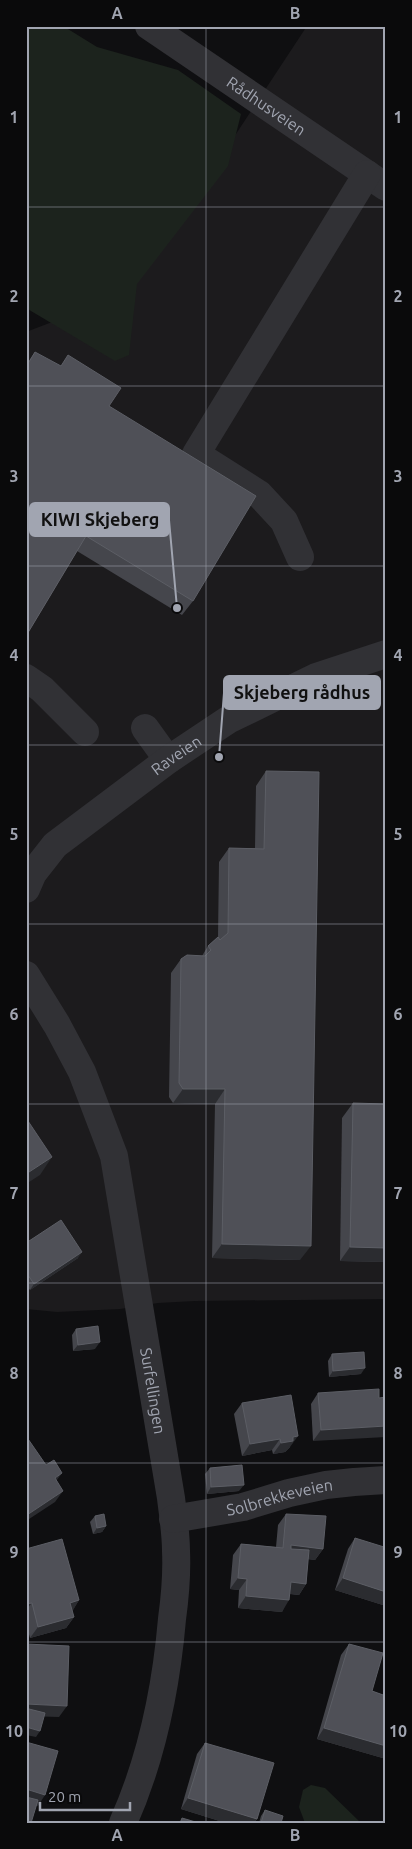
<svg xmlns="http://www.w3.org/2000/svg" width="412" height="1849" font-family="Ubuntu,sans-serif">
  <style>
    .built { fill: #1c1b1d }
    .green { fill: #1c231d }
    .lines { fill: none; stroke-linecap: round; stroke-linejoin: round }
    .minor { stroke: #313135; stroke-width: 28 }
    .wall { fill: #45464c }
    .shaded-wall { fill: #2b2c30 }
    .building { fill: #4f5057; stroke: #5c5e65 }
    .grid { fill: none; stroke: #a1a5b1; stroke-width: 1; stroke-opacity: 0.55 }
    .labels { text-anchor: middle; stroke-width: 4.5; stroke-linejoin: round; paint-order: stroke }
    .street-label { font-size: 16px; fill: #a1a5b1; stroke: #0a0a0b }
    .leader { fill: none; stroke: #a1a5b1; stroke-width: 2 }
    .callout-dot { fill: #a1a5b1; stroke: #0a0a0b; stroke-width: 2 }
    .callout { fill: #a1a5b1; stroke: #a1a5b1; stroke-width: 2 }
    .callout-label { font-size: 18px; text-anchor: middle; font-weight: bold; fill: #111 }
    .neatline { fill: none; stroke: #a1a5b1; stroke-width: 2 }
    .grid-label { font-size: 16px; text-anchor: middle; font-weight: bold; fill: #a1a5b1 }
  </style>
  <rect width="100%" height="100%" fill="#0f0f11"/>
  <polygon class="built" points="307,26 386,26 386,1299 195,1301 158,1303 120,1309 57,1312 26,1309 26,332 86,309 234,137"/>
  <g class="green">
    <polygon points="26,26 63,26 97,47 178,70 241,114 228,166 137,284 129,355 115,361 26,308"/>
    <polygon points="311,1785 325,1788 361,1823 305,1823 299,1807 303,1790"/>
  </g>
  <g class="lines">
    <g class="minor">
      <path id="s1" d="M149,26L386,187"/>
      <polyline points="300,557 284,521 259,494 196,454 367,174"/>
      <polyline points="26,678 42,689 85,732"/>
      <polyline points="145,728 168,760"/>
      <path id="s2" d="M26,889L33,873L55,845L168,760L228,720L316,677L386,654"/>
      <path id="s3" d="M26,975L57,1025L82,1072L114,1156L171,1498C173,1515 176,1533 176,1551C177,1573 175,1597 172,1619C166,1689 152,1758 123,1823"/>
      <path id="s4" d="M173,1519L243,1507L289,1493L326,1485L354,1482L386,1480"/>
    </g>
  </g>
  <g class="wall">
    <polygon points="35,352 109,406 193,601 182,615 77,551 26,636 26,365"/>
    <polygon points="266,771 300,1260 212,1258 215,1104 173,1103 169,1097 171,973 181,959 202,956 208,946 218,937 219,862 229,848 255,848 256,786"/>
    <polygon points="353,1103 386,1262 340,1261 342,1118"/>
    <polygon points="26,1243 78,1258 30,1290 26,1285"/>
    <polygon points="76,1329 95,1349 73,1351 72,1335"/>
    <polygon points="332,1354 361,1374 329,1377 328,1361"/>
    <polygon points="318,1393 379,1398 313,1441 311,1404"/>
    <polygon points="242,1403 290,1447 285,1452 273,1454 272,1450 242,1456 234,1414"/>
    <polygon points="210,1468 239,1491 207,1494 205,1474"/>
    <polygon points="286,1514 323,1549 315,1560 308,1559 306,1584 299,1595 290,1594 282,1612 238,1608 239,1590 230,1589 233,1555 241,1544 276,1547 278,1525"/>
    <polygon points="95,1516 106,1526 102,1532 93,1534 90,1522"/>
    <polygon points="355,1538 384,1549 386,1606 335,1590 348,1549"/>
    <polygon points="26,1549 79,1600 72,1611 74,1617 66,1628 30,1638 26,1623"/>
    <polygon points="349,1644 372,1691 386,1696 386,1759 317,1739 341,1655"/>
    <polygon points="205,1743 257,1819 254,1823 226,1823 181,1809 197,1754"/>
    <polygon points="265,1810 281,1823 259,1823 261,1816"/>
  </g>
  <g class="shaded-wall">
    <polygon points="183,1089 225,1089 215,1104 173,1103"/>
    <polygon points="52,1157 40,1175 26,1184 26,1174"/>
    <polygon points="222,1244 311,1246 300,1260 212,1258"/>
    <polygon points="350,1247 386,1248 386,1262 340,1261"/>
    <polygon points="82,1252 78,1258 30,1290 34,1284"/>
    <polygon points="100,1342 95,1349 73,1351 78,1345"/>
    <polygon points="365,1368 361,1374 329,1377 333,1371"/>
    <polygon points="386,1426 386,1437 313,1441 321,1430"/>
    <polygon points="298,1436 290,1447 285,1452 273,1454 281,1443 293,1437"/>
    <polygon points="280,1439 272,1450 242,1456 250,1444"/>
    <polygon points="62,1473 54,1484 55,1478"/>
    <polygon points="244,1485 239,1491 207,1494 211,1487"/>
    <polygon points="63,1491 55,1502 26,1521 27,1515"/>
    <polygon points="106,1526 102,1532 93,1534 97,1528"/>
    <polygon points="291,1545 323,1549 315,1560 283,1556"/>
    <polygon points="238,1578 247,1579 239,1590 230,1589"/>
    <polygon points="343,1578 386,1592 386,1606 335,1590"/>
    <polygon points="291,1582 306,1584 299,1595 283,1593"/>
    <polygon points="246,1596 289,1600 282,1612 238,1608"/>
    <polygon points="79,1600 72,1612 70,1603"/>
    <polygon points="32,1603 26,1610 26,1604"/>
    <polygon points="74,1617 66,1628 30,1638 38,1627"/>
    <polygon points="26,1704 67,1706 59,1717 26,1716"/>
    <polygon points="26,1727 40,1731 36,1737 26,1735"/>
    <polygon points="324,1728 386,1746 386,1759 317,1739"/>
    <polygon points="26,1789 45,1795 38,1806 26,1803"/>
    <polygon points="188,1798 257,1819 254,1823 226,1823 181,1809"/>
  </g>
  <g class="building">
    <polygon points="35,352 61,366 68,355 121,388 109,406 256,496 193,601 86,536 26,636 26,367"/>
    <polygon points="266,771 319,772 311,1246 222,1244 225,1089 183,1089 179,1083 181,959 187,955 205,956 211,950 208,946 218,937 220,940 228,933 229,848 264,849"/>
    <polygon points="353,1103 386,1104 386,1248 350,1247"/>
    <polygon points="26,1118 52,1157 26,1174"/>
    <polygon points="61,1220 82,1252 34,1284 26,1272 26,1243"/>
    <polygon points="98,1326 100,1342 78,1345 76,1329"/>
    <polygon points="364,1352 365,1368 333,1371 332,1354"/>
    <polygon points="379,1389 379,1398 386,1397 386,1426 321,1430 318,1393"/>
    <polygon points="291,1395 298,1436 293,1437 293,1441 281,1443 280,1439 250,1444 242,1403"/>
    <polygon points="26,1436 46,1465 54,1460 62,1473 55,1478 63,1491 27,1515"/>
    <polygon points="242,1465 244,1485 211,1487 210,1468"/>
    <polygon points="104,1514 106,1526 97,1528 95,1516"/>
    <polygon points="286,1514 326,1516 323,1549 291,1545 291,1549 309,1550 306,1584 291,1582 289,1600 246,1596 247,1579 238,1578 241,1544 283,1548"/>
    <polygon points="355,1538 384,1547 384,1549 386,1550 386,1592 343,1578"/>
    <polygon points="62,1539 79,1600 70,1603 74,1617 38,1627 32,1603 26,1604 26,1549"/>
    <polygon points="26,1644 69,1646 67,1706 26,1704"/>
    <polygon points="349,1644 383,1653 372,1691 386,1696 386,1746 324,1728"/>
    <polygon points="26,1709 29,1709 45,1713 40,1731 26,1727"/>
    <polygon points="26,1742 58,1751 45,1795 26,1789"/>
    <polygon points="205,1743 274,1763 257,1819 188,1798"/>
    <polygon points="26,1797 38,1800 31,1823 26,1823"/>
    <polygon points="265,1810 283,1816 281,1823 261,1823"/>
    <polygon points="182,1818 199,1823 180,1823"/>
  </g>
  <path class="grid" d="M206,26V1823M26,207H386M26,386H386M26,566H386M26,745H386M26,924H386M26,1104H386M26,1283H386M26,1463H386M26,1642H386"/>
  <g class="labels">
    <g class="street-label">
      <text dy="6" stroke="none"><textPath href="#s1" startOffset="142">Rådhusveien</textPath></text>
      <text dy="6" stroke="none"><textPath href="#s2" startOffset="204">Raveien</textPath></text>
      <text dy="6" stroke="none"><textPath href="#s3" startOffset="440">Surfellingen</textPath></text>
      <text dy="6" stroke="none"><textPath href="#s4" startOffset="109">Solbrekkeveien</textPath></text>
    </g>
  </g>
  <path class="leader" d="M177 608L169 520M219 757L224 693"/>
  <g class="callout-dot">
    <circle cx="177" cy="608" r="5"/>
    <circle cx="219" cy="757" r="5"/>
  </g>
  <g class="callout">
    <rect x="30" y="503" width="139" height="33" rx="5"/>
    <rect x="224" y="676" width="156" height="33" rx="5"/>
  </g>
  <g class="callout-label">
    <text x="100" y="526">KIWI Skjeberg</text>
    <text x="302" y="699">Skjeberg rådhus</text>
  </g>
  <rect width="412" height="1849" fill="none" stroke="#0a0a0b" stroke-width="55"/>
  <path d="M40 1802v8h90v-8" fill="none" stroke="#a1a5b1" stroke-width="2.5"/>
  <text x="48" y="1802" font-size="15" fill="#a1a5b1" stroke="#0a0a0b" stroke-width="4" paint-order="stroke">20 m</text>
  <rect x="28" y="28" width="356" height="1794" class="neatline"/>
  <g class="grid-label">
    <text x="117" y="19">A</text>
    <text x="295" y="19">B</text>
    <text x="14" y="123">1</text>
    <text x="398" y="123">1</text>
    <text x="14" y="302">2</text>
    <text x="398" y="302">2</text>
    <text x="14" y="482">3</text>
    <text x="398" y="482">3</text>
    <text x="14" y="661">4</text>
    <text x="398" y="661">4</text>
    <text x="14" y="840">5</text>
    <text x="398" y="840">5</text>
    <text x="14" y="1020">6</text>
    <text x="398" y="1020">6</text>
    <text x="14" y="1199">7</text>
    <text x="398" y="1199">7</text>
    <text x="14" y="1379">8</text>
    <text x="398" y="1379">8</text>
    <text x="14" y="1558">9</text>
    <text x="398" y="1558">9</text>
    <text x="14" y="1737">10</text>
    <text x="398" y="1737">10</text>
    <text x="117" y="1841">A</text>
    <text x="295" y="1841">B</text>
  </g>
</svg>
